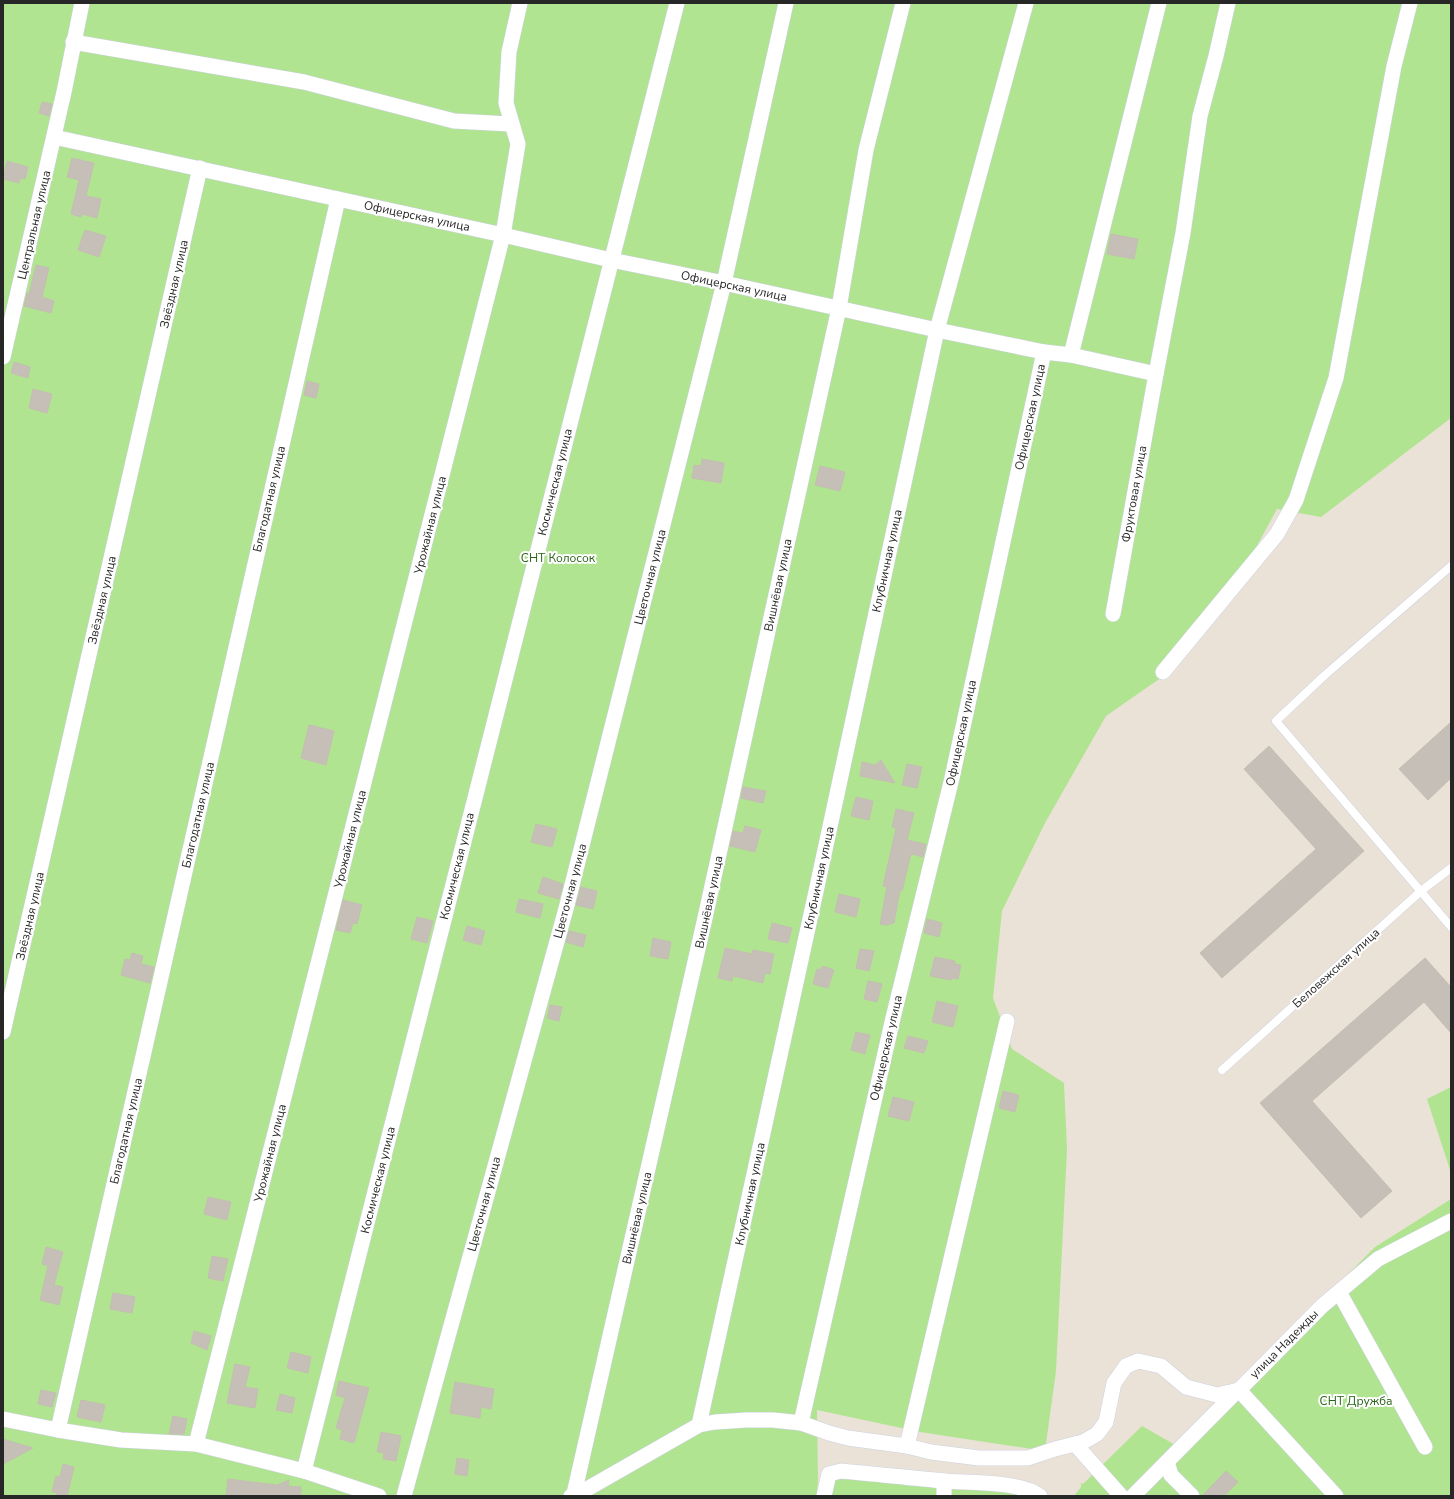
<svg xmlns="http://www.w3.org/2000/svg" width="1454" height="1499" font-family="'Nunito Sans',sans-serif">
  <style>
    .green { fill: #b0e491 }
    .building { fill: #c5bfb8; stroke: #c5beb2 }
    .lines { fill: none; stroke-linecap: round; stroke-linejoin: round }
    .service-casing { stroke: #cdd1e1; stroke-width: 9 }
    .minor-casing { stroke: #cdd1e1; stroke-width: 16 }
    .service { stroke: #fff; stroke-width: 8 }
    .minor { stroke: #fff; stroke-width: 15 }
    .labels { text-anchor: middle; stroke-width: 4; stroke-linejoin: round; paint-order: stroke }
    .street-label { font-size: 12px; fill: #272727; stroke: #fff }
    .park-label { font-size: 12px; fill: #296417; stroke: #fff }
  </style>
  <rect width="100%" height="100%" fill="#eae2d7"/>
  <g class="green">
    <polygon points="3,3 1451,3 1451,418 1321,517 1277,509 1224,606 1165,675 1106,716 1045,823 1002,911 993,998 1012,1049 1064,1083 1067,1149 1056,1371 1045,1451 920,1432 817,1410 818,1479 817,1496 3,1496"/>
    <polygon points="1451,1087 1451,1173 1427,1099"/>
    <polygon points="1451,1199 1451,1496 1074,1496 1081,1487 1081,1483 1083,1484 1142,1426 1177,1446 1375,1247"/>
    <polygon points="832,1472 1042,1496 826,1496"/>
  </g>
  <g class="building">
    <polygon points="42,102 52,104 49,116 39,113"/>
    <polygon points="72,158 94,163 86,196 101,199 97,218 82,214 81,217 71,214 79,180 67,177"/>
    <polygon points="7,161 28,167 25,179 20,178 19,183 3,179"/>
    <polygon points="85,230 106,236 99,257 78,250"/>
    <polygon points="1111,234 1138,239 1134,259 1107,254"/>
    <polygon points="36,265 49,268 42,297 54,301 51,313 24,306 27,293 29,294"/>
    <polygon points="14,362 30,367 28,378 11,373"/>
    <polygon points="307,381 319,384 316,398 304,395"/>
    <polygon points="33,389 52,394 47,413 29,408"/>
    <polygon points="702,459 724,463 721,483 692,478 694,465 701,466"/>
    <polygon points="820,466 845,472 840,491 815,485"/>
    <polygon points="1451,722 1451,778 1428,800 1399,769"/>
    <polygon points="309,725 334,731 326,765 301,758"/>
    <polygon points="1269,746 1364,851 1222,978 1200,953 1316,849 1244,769"/>
    <polygon points="881,760 895,783 860,776 862,762 875,765"/>
    <polygon points="907,764 922,767 917,788 902,785"/>
    <polygon points="743,787 766,791 763,803 741,798"/>
    <polygon points="856,797 873,801 869,820 851,816"/>
    <polygon points="896,809 914,813 907,840 926,844 923,857 911,854 902,891 900,890 894,923 886,925 880,924 887,887 883,886 896,828 892,827"/>
    <polygon points="536,824 557,829 552,847 531,842"/>
    <polygon points="745,826 761,830 755,852 730,846 733,831 743,833"/>
    <polygon points="543,877 563,884 559,899 538,893"/>
    <polygon points="581,887 597,891 593,909 576,905"/>
    <polygon points="839,894 860,899 856,917 835,912"/>
    <polygon points="519,899 543,904 540,918 516,912"/>
    <polygon points="343,900 362,905 357,924 353,923 350,933 336,930"/>
    <polygon points="417,917 433,921 427,943 411,939"/>
    <polygon points="927,919 942,923 939,937 924,933"/>
    <polygon points="772,923 792,928 788,943 768,939"/>
    <polygon points="467,926 485,931 481,945 463,940"/>
    <polygon points="569,931 586,935 583,947 566,942"/>
    <polygon points="653,938 671,942 668,959 650,956"/>
    <polygon points="725,948 752,954 753,950 774,954 770,974 765,973 763,983 733,976 732,981 718,978"/>
    <polygon points="860,949 874,951 869,971 856,968"/>
    <polygon points="132,953 143,956 141,964 154,967 150,983 121,975 125,959 130,960"/>
    <polygon points="935,957 955,961 955,964 961,965 958,979 952,978 951,980 930,976"/>
    <polygon points="1425,958 1451,987 1451,1033 1424,1002 1312,1101 1392,1191 1361,1218 1260,1103"/>
    <polygon points="823,966 834,970 828,988 813,984 817,969 820,970"/>
    <polygon points="868,981 882,984 877,1002 864,999"/>
    <polygon points="937,1001 958,1006 953,1027 932,1022"/>
    <polygon points="550,1005 562,1007 559,1021 547,1018"/>
    <polygon points="856,1032 870,1035 865,1054 851,1050"/>
    <polygon points="908,1036 928,1041 924,1053 904,1048"/>
    <polygon points="1003,1091 1019,1095 1015,1112 999,1108"/>
    <polygon points="893,1097 914,1102 909,1121 888,1116"/>
    <polygon points="208,1197 231,1202 227,1220 204,1214"/>
    <polygon points="46,1247 63,1252 54,1285 63,1287 59,1305 40,1300 48,1266 42,1264"/>
    <polygon points="212,1256 228,1259 223,1281 208,1278"/>
    <polygon points="113,1293 135,1297 132,1313 110,1309"/>
    <polygon points="194,1331 211,1336 207,1350 191,1343"/>
    <polygon points="291,1352 311,1357 308,1373 287,1368"/>
    <polygon points="235,1364 250,1367 245,1387 258,1389 255,1408 227,1403"/>
    <polygon points="339,1381 369,1388 354,1443 340,1439 342,1430 336,1428 345,1398 336,1395"/>
    <polygon points="455,1382 494,1389 491,1409 481,1407 480,1418 450,1413"/>
    <polygon points="41,1390 56,1393 52,1407 38,1404"/>
    <polygon points="280,1394 295,1398 292,1413 276,1410"/>
    <polygon points="81,1400 105,1405 101,1422 77,1417"/>
    <polygon points="173,1416 187,1419 184,1434 169,1434"/>
    <polygon points="381,1432 401,1436 396,1461 383,1459 384,1453 377,1452"/>
    <polygon points="3,1439 33,1448 3,1464"/>
    <polygon points="457,1458 469,1460 467,1476 455,1474"/>
    <polygon points="63,1464 74,1467 67,1496 56,1496 57,1493 52,1492 56,1476 60,1477"/>
    <polygon points="1226,1471 1238,1482 1224,1496 1202,1496"/>
    <polygon points="228,1479 277,1485 289,1480 288,1486 301,1487 301,1496 226,1496"/>
  </g>
  <g class="lines">
    <defs>
      <g id="service">
        <polyline points="1451,566 1325,675 1276,721 1451,927"/>
        <polyline points="1222,1070 1421,891 1451,868"/>
      </g>
      <g id="minor">
        <polyline points="73,42 304,82 454,121 512,124"/>
        <polyline points="54,137 503,235 611,260 724,283 937,330 1044,352 952,778 893,1018 801,1423"/>
        <polyline points="1044,352 1071,355 1159,3"/>
        <polyline points="1071,355 1156,374 1183,233 1200,116 1216,56 1228,3"/>
        <polyline points="3,357 64,92 82,3"/>
        <polyline points="1113,614 1156,374"/>
        <polyline points="1163,672 1277,534 1296,500 1336,378 1394,66 1410,3"/>
        <polyline points="3,1032 200,168"/>
        <polyline points="1339,1292 1425,1447"/>
        <polyline points="3,1419 58,1430 121,1440 196,1444 304,1471 379,1496"/>
        <polyline points="699,1425 817,887 937,330 1026,3"/>
        <polyline points="58,1430 338,199"/>
        <polyline points="196,1444 503,235 518,144 506,103 509,52 520,3"/>
        <polyline points="1075,1444 1121,1496"/>
        <polyline points="907,1446 1007,1021"/>
        <polyline points="1167,1462 1171,1475 1192,1496"/>
        <polyline points="304,1471 677,3"/>
        <polyline points="574,1494 705,918 839,308 866,150 903,3"/>
        <polyline points="404,1496 567,905 724,283 786,3"/>
        <polyline points="571,1496 587,1489 699,1425 715,1422 746,1420 773,1420 801,1423 829,1433 848,1438 907,1446 931,1452 979,1458 1028,1458 1055,1449 1083,1442 1097,1434 1106,1422 1114,1383 1126,1366 1138,1361 1161,1366 1186,1387 1217,1395 1239,1390"/>
        <path d="M824,1496L829,1474L841,1471C876,1474 910,1478 945,1481C971,1483 1019,1481 1040,1496"/>
        <polyline points="944,1496 944,1481"/>
        <polyline points="1133,1496 1238,1390"/>
        <polyline points="1336,1496 1239,1390 1322,1306 1378,1259 1451,1221"/>
      </g>
    </defs>
    <use href="#service" class="service-casing"/>
    <use href="#minor" class="minor-casing"/>
    <use href="#service" class="service"/>
    <use href="#minor" class="minor"/>
  </g>
  <g class="labels">
    <g class="street-label">
      <text transform="translate(417 216) rotate(12)" y="4">Офицерская улица</text>
      <text transform="translate(34 225) rotate(-77)" y="4">Центральная улица</text>
      <text transform="translate(174 284) rotate(-77)" y="4">Звёздная улица</text>
      <text transform="translate(734 286) rotate(12)" y="4">Офицерская улица</text>
      <text transform="translate(1030 417) rotate(-78)" y="4">Офицерская улица</text>
      <text transform="translate(555 482) rotate(-76)" y="4">Космическая улица</text>
      <text transform="translate(1134 494) rotate(-80)" y="4">Фруктовая улица</text>
      <text transform="translate(269 499) rotate(-77)" y="4">Благодатная улица</text>
      <text transform="translate(430 525) rotate(-76)" y="4">Урожайная улица</text>
      <text transform="translate(887 561) rotate(-78)" y="4">Клубничная улица</text>
      <text transform="translate(650 577) rotate(-76)" y="4">Цветочная улица</text>
      <text transform="translate(778 585) rotate(-78)" y="4">Вишнёвая улица</text>
      <text transform="translate(102 600) rotate(-77)" y="4">Звёздная улица</text>
      <text transform="translate(961 733) rotate(-78)" y="4">Офицерская улица</text>
      <text transform="translate(198 815) rotate(-77)" y="4">Благодатная улица</text>
      <text transform="translate(350 839) rotate(-76)" y="4">Урожайная улица</text>
      <text transform="translate(457 866) rotate(-76)" y="4">Космическая улица</text>
      <text transform="translate(819 878) rotate(-78)" y="4">Клубничная улица</text>
      <text transform="translate(570 891) rotate(-75)" y="4">Цветочная улица</text>
      <text transform="translate(709 902) rotate(-78)" y="4">Вишнёвая улица</text>
      <text transform="translate(30 916) rotate(-77)" y="4">Звёздная улица</text>
      <text transform="translate(1336 968) rotate(-42)" y="4">Беловежская улица</text>
      <text transform="translate(886 1048) rotate(-77)" y="4">Офицерская улица</text>
      <text transform="translate(126 1131) rotate(-77)" y="4">Благодатная улица</text>
      <text transform="translate(270 1153) rotate(-76)" y="4">Урожайная улица</text>
      <text transform="translate(378 1180) rotate(-76)" y="4">Космическая улица</text>
      <text transform="translate(750 1194) rotate(-78)" y="4">Клубничная улица</text>
      <text transform="translate(484 1204) rotate(-75)" y="4">Цветочная улица</text>
      <text transform="translate(637 1218) rotate(-77)" y="4">Вишнёвая улица</text>
      <text transform="translate(1284 1344) rotate(-45)" y="4">улица Надежды</text>
    </g>
    <g class="park-label">
      <text x="558" y="562">СНТ Колосок</text>
      <text x="1356" y="1405">СНТ Дружба</text>
    </g>
  </g>
  <rect width="1454" height="1499" fill="none" stroke="#272727" stroke-width="8"/>
</svg>
